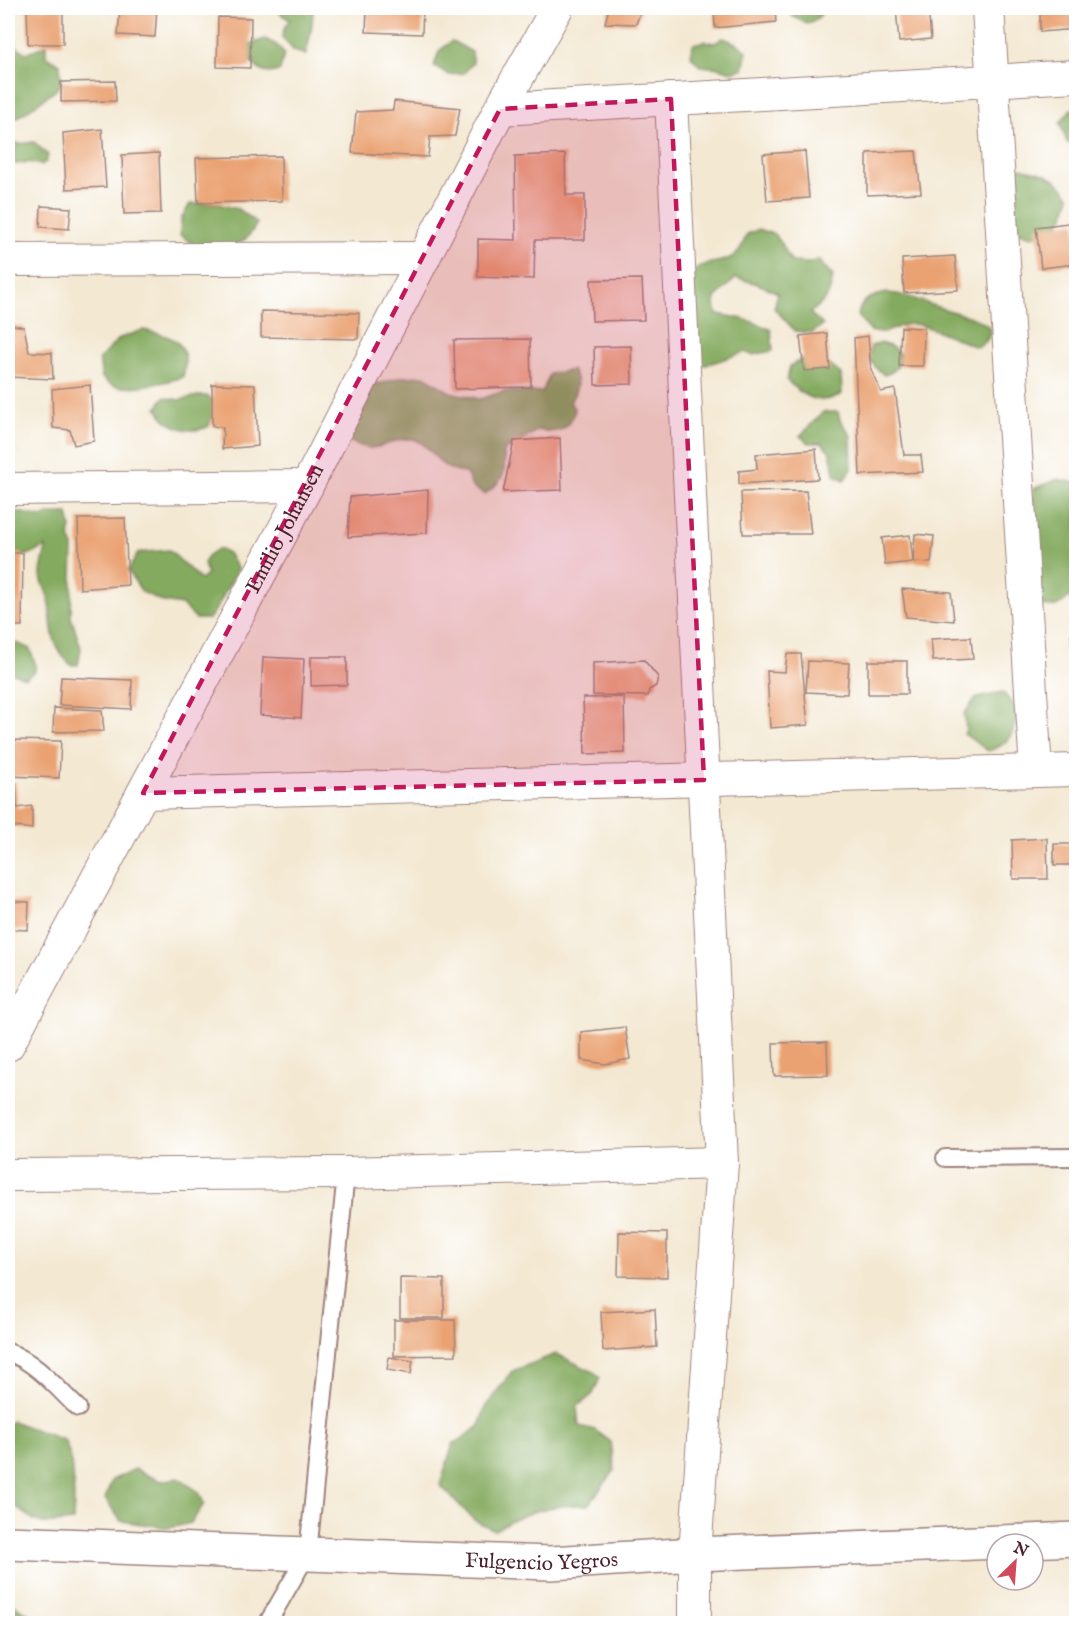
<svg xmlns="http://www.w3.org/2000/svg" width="1084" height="1631" font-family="'IM FELL English',serif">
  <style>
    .forest { fill: #84aa5f; stroke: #676445; stroke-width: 1.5 }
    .building { fill: #eaa272 }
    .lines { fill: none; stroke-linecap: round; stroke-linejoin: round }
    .lane-casing { stroke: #9e847e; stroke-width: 20 }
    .street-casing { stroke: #9e847e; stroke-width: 34 }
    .secondary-casing { stroke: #9e847e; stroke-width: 36 }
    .lane { stroke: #fff; stroke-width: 16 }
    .street { stroke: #fff; stroke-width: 32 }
    .secondary { stroke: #fff; stroke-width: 33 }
    .marked { fill: #c2185b; fill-opacity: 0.2; stroke: #c2185b; stroke-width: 4.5; stroke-dasharray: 12 8; stroke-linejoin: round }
    .labels { text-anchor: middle; stroke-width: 4.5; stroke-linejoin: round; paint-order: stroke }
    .street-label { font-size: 21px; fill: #4a1f2b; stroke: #fff }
  </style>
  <rect width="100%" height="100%" fill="#fff"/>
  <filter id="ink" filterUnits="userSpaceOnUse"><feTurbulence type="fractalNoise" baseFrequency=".0167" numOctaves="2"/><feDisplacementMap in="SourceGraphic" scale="12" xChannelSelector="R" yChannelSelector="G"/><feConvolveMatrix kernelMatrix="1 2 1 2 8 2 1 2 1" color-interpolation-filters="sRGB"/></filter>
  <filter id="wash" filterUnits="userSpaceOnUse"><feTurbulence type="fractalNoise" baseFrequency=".008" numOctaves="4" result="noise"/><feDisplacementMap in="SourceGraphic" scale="24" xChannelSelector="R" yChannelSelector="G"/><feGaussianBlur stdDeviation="1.35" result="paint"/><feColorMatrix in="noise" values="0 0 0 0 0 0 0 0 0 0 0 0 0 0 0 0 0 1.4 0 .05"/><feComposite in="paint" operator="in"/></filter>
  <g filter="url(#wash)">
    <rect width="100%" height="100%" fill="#f3e8d2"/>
    <g class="forest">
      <path d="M277,8H310L313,11C313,26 309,40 306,55L294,51L282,37L285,26L290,20L282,15Z"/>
      <polygon points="788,8 826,8 816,20 807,24 792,16"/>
      <polygon points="8,32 12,35 16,46 26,53 46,45 46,56 60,64 61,82 56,90 17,118 8,119"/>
      <polygon points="723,38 738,44 747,51 743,69 731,72 720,68 700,66 691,56 693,44 705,41 715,43"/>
      <path d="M265,39L277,45L284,54L280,70C264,78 256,68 247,56L250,44Z"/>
      <polygon points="452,41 472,52 473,63 464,73 449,75 434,66 439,51"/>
      <polygon points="1071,109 1076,111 1076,144 1067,143 1060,123"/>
      <polygon points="10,140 19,144 34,142 48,155 46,162 41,165 28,162 17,164 8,162 8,141"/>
      <path d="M1015,167C1039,171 1057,175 1070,197L1064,216L1055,231L1031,236L1011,229L1003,182Z"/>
      <path d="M214,203L238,209L257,223C244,250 229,246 202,250L180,235L181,219L190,204Z"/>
      <path d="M759,229L776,235L792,262L810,263L818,260L833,276C830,297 826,301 810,313L823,325L812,333L795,331L774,308L778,293L758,284L736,278L715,298L716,314C736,317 753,320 771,330L773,351L752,355L745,352L706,365L689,363C689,348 684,294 687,284C698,255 720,268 736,254C742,249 744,240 747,234Z"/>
      <path d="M887,293C906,294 920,301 938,307C956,314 977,315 991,329C989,339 986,344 976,347C961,341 926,324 912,324C894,324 893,336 870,331L858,316C860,299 872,296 887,293Z"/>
      <path d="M143,330C173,336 192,342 183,377C167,382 131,390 114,386C109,384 106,381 102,378L99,359L120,338Z"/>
      <path d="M880,343C884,344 891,346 895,349C907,360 896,372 884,375L876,368L869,358L871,346Z"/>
      <path d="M804,358L825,361L841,374L842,394C821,406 802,397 787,380L790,366Z"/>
      <path d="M572,370C580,381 577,391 570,402L575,410C569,430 558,435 538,430L504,451C506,475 505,479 485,494L472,487L466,473C434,470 437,449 416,440C401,435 382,449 369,448C362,447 353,443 346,440L361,385L382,383L401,377L424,376L450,392L480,399L504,391L542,392L550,374Z"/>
      <path d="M198,396H208L217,409L211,418L209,426C190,436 166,427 157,408L164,397L179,400Z"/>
      <polygon points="823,412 838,412 840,420 851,436 852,469 844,480 835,475 830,452 822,443 809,443 800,436"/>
      <path d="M1058,479L1076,483V590C1058,610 1053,610 1028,601L1033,489Z"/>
      <path d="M8,510L42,517L48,514H68L71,528L69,535L73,546L71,617L81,648L78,665H71C48,645 53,624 48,597C46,589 41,583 41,574C41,565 45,556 46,547L25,556L8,555Z"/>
      <path d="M218,549L228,553L238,570C227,586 221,604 209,619H196L182,605L163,602L142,592L128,571L138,553L169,550L201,580L207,574L204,563L208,555Z"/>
      <polygon points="17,643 30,649 35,663 35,671 25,678 8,671 8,646"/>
      <path d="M1002,692L1018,709C1014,732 1012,744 988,751L964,734L966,729L964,714L975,699Z"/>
      <path d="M556,1354L594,1372L600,1378L593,1394L577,1407L579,1426L595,1430L611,1442L615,1470L588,1505C547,1505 531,1510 494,1530L474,1520L440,1485L453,1444L479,1427L485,1407L512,1371Z"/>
      <path d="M12,1421L64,1440C75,1460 75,1499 73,1521L44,1524L34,1520L8,1501V1424Z"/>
      <polygon points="135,1469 160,1481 178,1478 199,1492 204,1504 191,1523 169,1528 121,1521 105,1499 112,1480"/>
      <polygon points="8,1601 37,1619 41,1623 8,1623"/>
    </g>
    <g id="blocks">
      <g class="building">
        <polygon points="27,8 63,8 63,44 28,44"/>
        <polygon points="120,8 157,8 155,37 118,35"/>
        <polygon points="367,8 423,8 422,34 366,32"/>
        <polygon points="609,8 642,8 636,24 605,23"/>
        <polygon points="714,8 775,8 776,22 715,28"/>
        <polygon points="896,8 928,8 931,39 899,42"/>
        <polygon points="1040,8 1076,8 1076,29 1040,32"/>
        <polygon points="218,17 251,18 250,68 217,67"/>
        <polygon points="115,81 116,101 61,102 61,82"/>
        <polygon points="394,101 460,108 455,136 430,137 428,157 352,153 356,112 393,110"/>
        <polygon points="102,129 106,187 66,189 63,133"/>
        <polygon points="805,151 809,198 767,201 763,154"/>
        <polygon points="916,151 921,193 867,195 867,153"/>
        <polygon points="159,153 161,213 124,214 122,155"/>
        <polygon points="565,154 566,195 585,195 585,240 535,240 534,279 478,277 478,239 516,240 515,156"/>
        <polygon points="281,156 282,201 198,203 196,158"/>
        <polygon points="41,206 71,208 69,229 40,227"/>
        <polygon points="1076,222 1076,264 1041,268 1036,227"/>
        <polygon points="955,256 958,290 904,293 902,259"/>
        <polygon points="642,279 644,320 592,321 591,280"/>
        <polygon points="261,311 359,313 358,339 261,337"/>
        <polygon points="8,324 24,327 29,352 52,353 53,379 8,377"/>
        <polygon points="901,327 924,328 923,366 899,366"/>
        <polygon points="827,333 830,369 804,371 800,336"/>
        <polygon points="868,336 871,369 881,392 895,389 904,455 921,455 923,472 860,475 854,338"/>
        <polygon points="530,339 531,387 455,389 454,340"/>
        <polygon points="631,346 632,384 595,385 594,347"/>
        <polygon points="212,384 255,385 258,446 222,449 223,428 212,426"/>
        <polygon points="90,385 94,441 74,445 70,430 53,428 52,389"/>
        <polygon points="560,438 562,490 503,492 514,441"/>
        <polygon points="816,449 818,479 739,484 739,471 757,469 756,454"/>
        <polygon points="428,490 427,533 348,537 350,497"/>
        <polygon points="806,491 811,534 743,534 741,492"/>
        <polygon points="125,518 128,585 80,589 78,519"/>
        <polygon points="915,534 934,536 931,563 913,562"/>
        <polygon points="910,535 913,562 885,565 882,538"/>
        <polygon points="8,553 23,553 22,626 8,626"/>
        <polygon points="902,589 951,592 954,621 906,617"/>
        <polygon points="1071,635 1076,636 1076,703 1075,703"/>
        <polygon points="971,637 973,659 933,661 931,639"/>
        <polygon points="787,654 801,654 808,725 770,728 767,671 785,672"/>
        <polygon points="263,657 304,659 301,718 260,715"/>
        <polygon points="311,657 347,657 347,685 311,686"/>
        <polygon points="644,660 658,677 656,686 649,690 648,696 593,695 593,663"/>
        <polygon points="808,661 849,663 847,694 806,692"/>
        <rect x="868" y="661" width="39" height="33"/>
        <polygon points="61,677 132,680 131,709 59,705"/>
        <polygon points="624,697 625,753 585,754 583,698"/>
        <polygon points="54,708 102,710 104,731 53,732"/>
        <polygon points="8,740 61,741 59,778 8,776"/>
        <polygon points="8,782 16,782 17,808 32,806 32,829 8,826"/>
        <polygon points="1047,838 1048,879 1013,879 1012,840"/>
        <rect x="1054" y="844" width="22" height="21"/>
        <polygon points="8,901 29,902 28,930 8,929"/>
        <polygon points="625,1027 630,1059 605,1064 581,1060 581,1032"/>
        <polygon points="827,1042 828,1075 774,1076 773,1043"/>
        <polygon points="619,1232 667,1233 667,1277 618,1276"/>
        <polygon points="400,1278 444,1279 444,1318 400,1318"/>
        <polygon points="655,1309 657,1347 603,1351 601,1312"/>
        <polygon points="394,1320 455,1320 456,1355 394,1356"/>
        <polygon points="389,1357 413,1361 411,1374 387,1370"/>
      </g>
    </g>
  </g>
  <g filter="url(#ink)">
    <use href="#blocks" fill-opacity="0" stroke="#9e847e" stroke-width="1.5"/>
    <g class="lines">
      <defs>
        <g id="lane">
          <polyline points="945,1158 1076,1157"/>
          <path d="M8,1352C36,1362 57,1388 78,1408"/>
          <polyline points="267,1624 308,1553 346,1173"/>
        </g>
        <g id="street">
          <polyline points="988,8 1036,771"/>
          <polyline points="671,99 722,1163 695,1554 695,1624"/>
          <polyline points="500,109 1076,76"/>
          <polyline points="8,260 424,258"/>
          <polyline points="8,489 307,486"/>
          <polyline points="143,793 1076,770"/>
          <path id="s1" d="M8,1045L307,486L500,109L557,8"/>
          <polyline points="8,1175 346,1173 722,1163"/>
        </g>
        <g id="secondary">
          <path id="s2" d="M8,1543L551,1563L695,1554L1076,1539"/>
        </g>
      </defs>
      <use href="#lane" class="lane-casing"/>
      <use href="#street" class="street-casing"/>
      <use href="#secondary" class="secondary-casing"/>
      <use href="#lane" class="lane"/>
      <use href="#street" class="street"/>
      <use href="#secondary" class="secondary"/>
    </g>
  </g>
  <path class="marked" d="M671,99L704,780L143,793L500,109Z"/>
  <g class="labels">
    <g class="street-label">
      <text dy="7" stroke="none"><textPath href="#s1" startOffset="586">Emilio Johansen</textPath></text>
      <text dy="7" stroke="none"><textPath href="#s2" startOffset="534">Fulgencio Yegros</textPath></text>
    </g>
  </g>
  <rect width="1084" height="1631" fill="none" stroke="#fff" stroke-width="30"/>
  <g transform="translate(1015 1562) rotate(25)"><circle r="28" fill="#ffffff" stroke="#b7a5aa" stroke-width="1.5"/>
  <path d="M0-4.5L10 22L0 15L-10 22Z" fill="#d1495b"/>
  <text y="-9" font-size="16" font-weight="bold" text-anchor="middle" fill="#4a1f2b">N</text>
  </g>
</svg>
